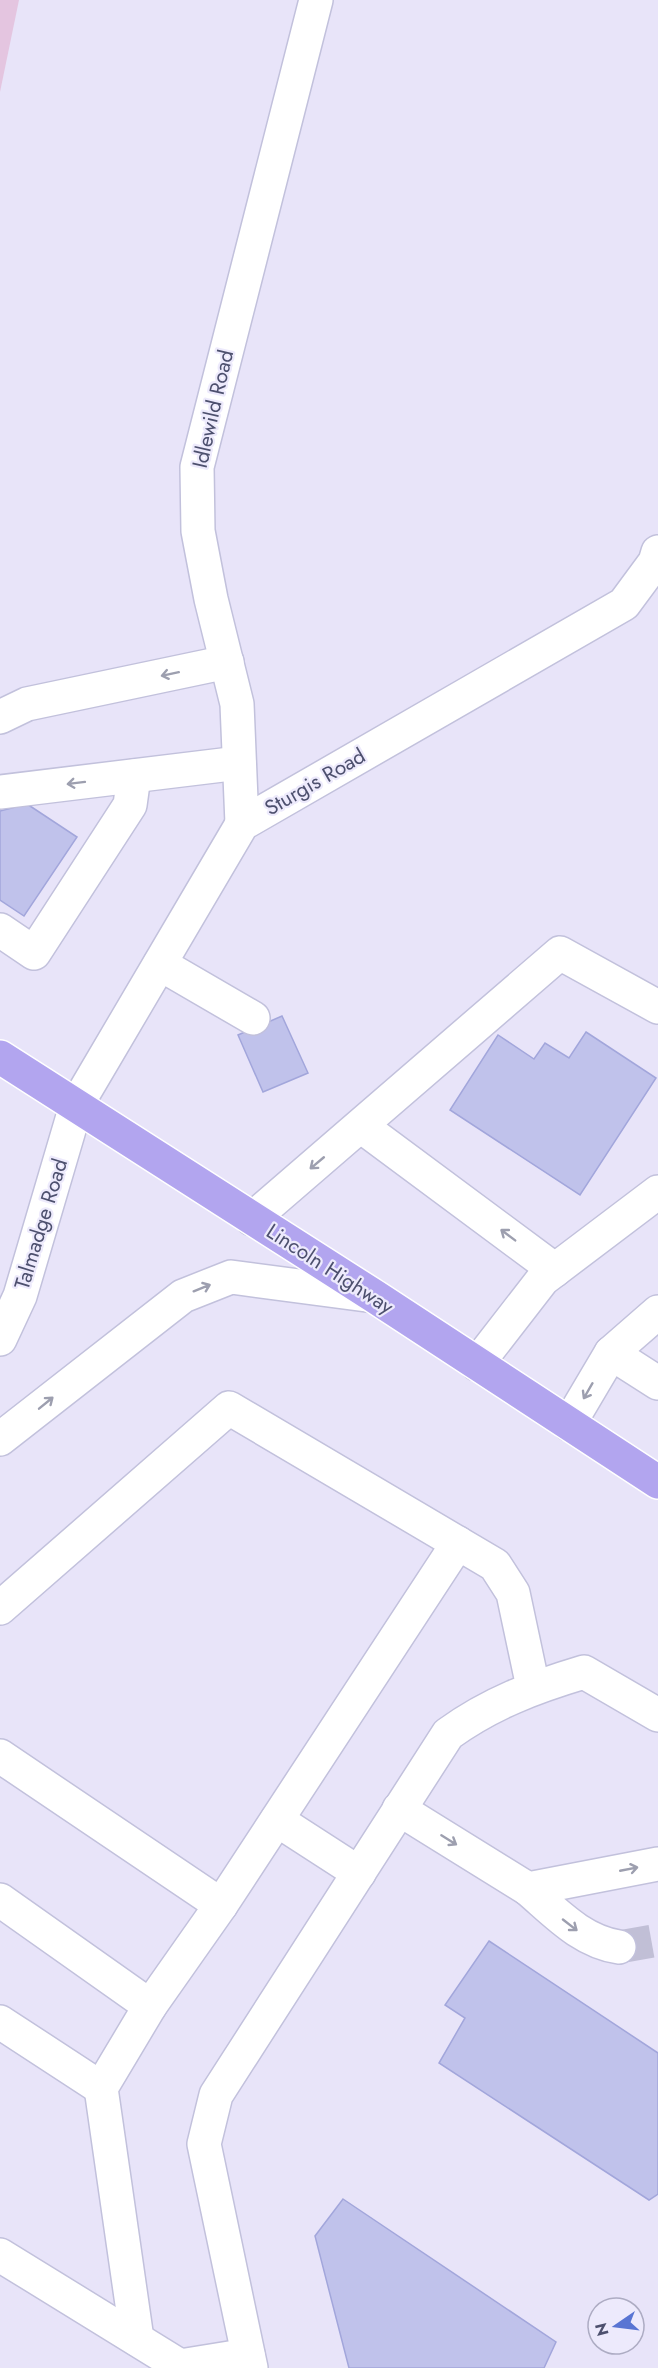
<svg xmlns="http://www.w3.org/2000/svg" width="658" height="2368" font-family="Jost,sans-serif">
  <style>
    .green { fill: #e4c5e0 }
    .building { fill: #c0c2eb; stroke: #a2a6db; stroke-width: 1.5 }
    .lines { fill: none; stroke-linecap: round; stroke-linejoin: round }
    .minor-tunnel { stroke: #c1bfd6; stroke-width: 33; stroke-dasharray: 33 16; stroke-linecap: butt }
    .minor-casing { stroke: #c2c1dc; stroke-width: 36 }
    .major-casing { stroke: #fff; stroke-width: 36 }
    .minor { stroke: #fff; stroke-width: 33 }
    .major { stroke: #b2a5ef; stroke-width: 33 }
    .oneway { stroke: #9d9faf }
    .labels { text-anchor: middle; stroke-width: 4.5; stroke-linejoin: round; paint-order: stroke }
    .street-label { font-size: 21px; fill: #4d506e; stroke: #edeafc }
  </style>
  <rect width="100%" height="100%" fill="#e8e4f9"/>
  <polygon class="green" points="0,0 19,0 0,92"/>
  <g class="building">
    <polygon points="27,804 77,837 24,916 0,900 0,811"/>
    <polygon points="282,1016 308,1073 263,1092 238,1035"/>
    <polygon points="586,1032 656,1078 580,1195 450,1110 498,1035 534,1059 545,1043 569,1058"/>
    <polygon points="489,1941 658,2053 658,2194 649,2200 439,2063 465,2018 445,2005"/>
    <polygon points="343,2199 556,2342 544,2368 349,2368 315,2236"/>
  </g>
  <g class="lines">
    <polyline class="minor-tunnel" points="619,1947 658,1940"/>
    <defs>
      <g id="minor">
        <polyline points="0,717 27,704 227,662"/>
        <polyline points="0,792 239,763"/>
        <polyline points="242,824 237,704 211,599 198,531 197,467 316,0"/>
        <polyline points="0,930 34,953 130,805 134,776"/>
        <polyline points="160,964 253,1018"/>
        <polyline points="361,1126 555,1270"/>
        <polyline points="252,1219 560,953 658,1007"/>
        <polyline points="0,1339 20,1296 76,1106 242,824 624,604 655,562 658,552"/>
        <polyline points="611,1353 658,1312"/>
        <polyline points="477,1364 543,1279 658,1192"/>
        <polyline points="569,1424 611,1353 658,1383"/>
        <polyline points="0,1439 183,1296 231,1277 374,1296"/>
        <polyline points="0,1608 229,1408 495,1565 513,1593 533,1687"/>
        <polyline points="0,1756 221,1905"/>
        <polyline points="399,1809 528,1889 658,1864"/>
        <polyline points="277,1820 359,1873"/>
        <path d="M528,1889C556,1913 581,1941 619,1947"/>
        <polyline points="0,1900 150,2006"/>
        <polyline points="0,2022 101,2088"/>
        <polyline points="0,2255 180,2366 248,2355"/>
        <polyline points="137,2339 101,2088 150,2006 221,1905 458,1543"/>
        <path d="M251,2368L204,2144L216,2095L448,1734C491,1703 534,1687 584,1672L658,1715"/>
      </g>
      <polyline id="major" points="0,1057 374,1296 658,1482"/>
    </defs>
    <use href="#minor" class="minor-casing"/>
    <use href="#major" class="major-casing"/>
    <use href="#minor" class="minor"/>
    <use href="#major" class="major"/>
  </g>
  <defs><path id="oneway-shaft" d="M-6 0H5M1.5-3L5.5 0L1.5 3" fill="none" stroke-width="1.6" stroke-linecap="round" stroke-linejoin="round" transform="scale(1.5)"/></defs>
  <g class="oneway">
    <use href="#oneway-shaft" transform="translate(170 674) rotate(168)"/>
    <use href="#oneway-shaft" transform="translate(76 783) rotate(173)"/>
    <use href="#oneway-shaft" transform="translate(317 1163) rotate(140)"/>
    <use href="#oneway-shaft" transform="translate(508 1235) rotate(-143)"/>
    <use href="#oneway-shaft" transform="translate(202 1288) rotate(-22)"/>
    <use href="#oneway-shaft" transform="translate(588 1391) rotate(120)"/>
    <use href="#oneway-shaft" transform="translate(46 1403) rotate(-39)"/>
    <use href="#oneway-shaft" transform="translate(449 1840) rotate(32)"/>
    <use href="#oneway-shaft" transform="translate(629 1869) rotate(-11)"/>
    <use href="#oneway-shaft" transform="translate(570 1925) rotate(38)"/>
  </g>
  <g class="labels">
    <g class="street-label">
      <text transform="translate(213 409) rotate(-77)" y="7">Idlewild Road</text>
      <text transform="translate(315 782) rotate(-30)" y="7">Sturgis Road</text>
      <text transform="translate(41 1224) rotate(-73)" y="7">Talmadge Road</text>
      <text transform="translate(330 1269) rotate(33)" y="7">Lincoln Highway</text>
    </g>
  </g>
  <g transform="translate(616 2326) rotate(256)"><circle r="28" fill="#edeafc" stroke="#adacc3" stroke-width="1.5"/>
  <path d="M0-4.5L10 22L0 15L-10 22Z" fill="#5975d3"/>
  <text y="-9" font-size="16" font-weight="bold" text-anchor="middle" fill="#4d506e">N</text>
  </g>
</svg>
